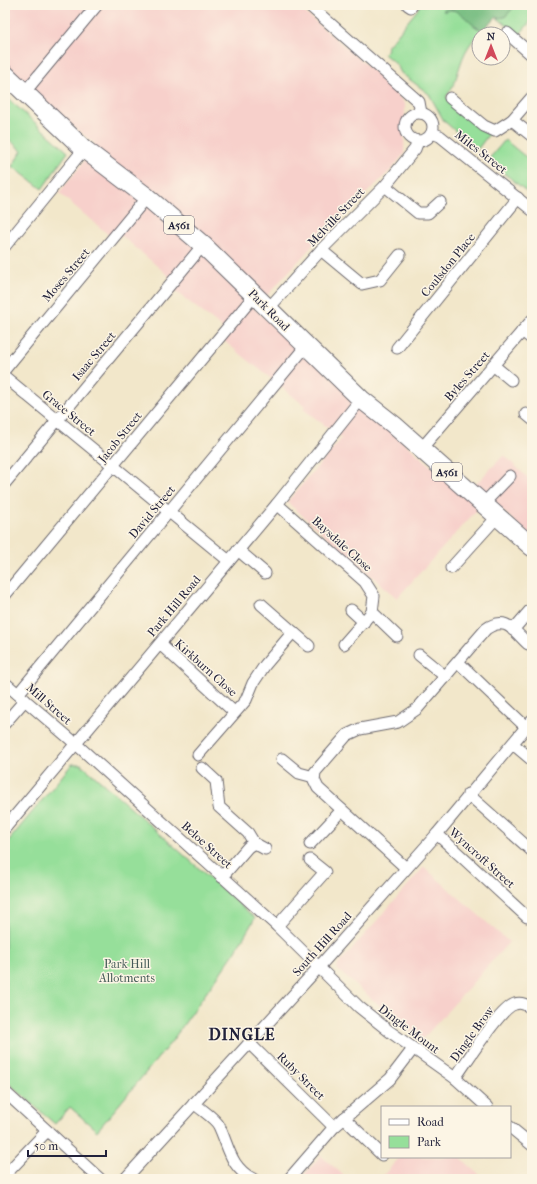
<svg xmlns="http://www.w3.org/2000/svg" width="537" height="1184" font-family="'IM FELL French Canon',serif">
  <style>
    .built { fill: #f7d0cb }
    .green { fill: #96df9a; stroke: #5c806a }
    .forest { fill: #78be82; stroke: #4d705e }
    .lines { fill: none; stroke-linecap: round; stroke-linejoin: round }
    .minor-casing { stroke: #6b676d; stroke-width: 13 }
    .trunk-casing { stroke: #6b676d; stroke-width: 20 }
    .minor { stroke: #fff; stroke-width: 11 }
    .trunk { stroke: #fff; stroke-width: 18 }
    .labels { text-anchor: middle; stroke-width: 3; stroke-linejoin: round; paint-order: stroke }
    .shield { fill: #fcf5e5; stroke: #63616e; stroke-width: 1 }
    .shield-label { font-size: 11px; font-weight: bold; fill: #22223b }
    .street-label { font-size: 12px; fill: #22223b; stroke: #fcf5e5 }
    .park-label { font-size: 12px; fill: #455b58; stroke: #fcf5e5 }
    .district-label { font-size: 16px; font-weight: bold; letter-spacing: 1px; fill: #22223b; stroke: #fcf5e5 }
  </style>
  <rect width="100%" height="100%" fill="#fcf5e5"/>
  <filter id="ink" filterUnits="userSpaceOnUse"><feTurbulence type="fractalNoise" baseFrequency=".025" numOctaves="2"/><feDisplacementMap in="SourceGraphic" scale="8" xChannelSelector="R" yChannelSelector="G"/><feConvolveMatrix kernelMatrix="1 2 1 2 8 2 1 2 1" color-interpolation-filters="sRGB"/></filter>
  <filter id="wash" filterUnits="userSpaceOnUse"><feTurbulence type="fractalNoise" baseFrequency=".012" numOctaves="4" result="noise"/><feDisplacementMap in="SourceGraphic" scale="16" xChannelSelector="R" yChannelSelector="G"/><feGaussianBlur stdDeviation="0.9" result="paint"/><feColorMatrix in="noise" values="0 0 0 0 0 0 0 0 0 0 0 0 0 0 0 0 0 1.4 0 .05"/><feComposite in="paint" operator="in"/></filter>
  <g filter="url(#wash)">
    <rect width="100%" height="100%" fill="#f2e7ca"/>
    <g class="built">
      <polygon points="5,5 296,5 390,85 405,104 404,154 391,170 322,235 255,309 464,496 504,455 532,482 532,537 494,503 476,511 397,598 287,502 342,438 303,409 305,406 223,340 222,328 173,289 170,277 122,236 110,236 59,193 85,160 95,144 39,99 5,64"/>
      <polygon points="424,867 509,942 421,1041 338,970 337,966"/>
      <polygon points="321,1156 348,1179 300,1179"/>
      <polygon points="400,1157 460,1157 484,1179 380,1179"/>
    </g>
    <g class="green">
      <path d="M419,5H532V20L519,35L496,17C487,27 476,35 469,46C458,62 459,81 446,97L489,134L477,150L444,121L429,94L401,73L397,65L384,54L388,49L387,47L418,9Z"/>
      <polygon points="5,96 68,152 42,189 12,166 22,151 5,136"/>
      <polygon points="505,140 532,162 531,165 532,196 488,160"/>
      <polygon points="72,764 81,764 255,918 235,952 172,1041 97,1131 70,1107 55,1124 5,1080 5,845"/>
    </g>
    <path class="forest" d="M446,5H516L505,17L498,18L496,17L483,30C471,28 464,11 452,10C448,9 446,12 443,11Z"/>
  </g>
  <g filter="url(#ink)">
    <g class="lines">
      <defs>
        <g id="minor">
          <polyline points="309,5 419,102 421,113"/>
          <polyline points="408,5 411,7 412,5"/>
          <polyline points="507,33 532,55"/>
          <polyline points="24,93 97,5"/>
          <polyline points="450,98 484,126 495,131 512,120 532,97"/>
          <circle cx="419" cy="127" r="14"/>
          <polyline points="512,120 532,136"/>
          <polyline points="432,133 440,136 532,210"/>
          <polyline points="385,186 418,213 428,213 440,202"/>
          <polyline points="5,246 84,149"/>
          <polyline points="321,250 362,284 380,280 400,255"/>
          <polyline points="268,309 321,250 385,186 415,149 418,141"/>
          <polyline points="522,331 532,339"/>
          <polyline points="397,348 518,198"/>
          <polyline points="493,365 511,380"/>
          <polyline points="5,369 147,197"/>
          <polyline points="5,377 229,561"/>
          <polyline points="526,414 532,419"/>
          <polyline points="421,449 532,320"/>
          <polyline points="5,483 203,245"/>
          <polyline points="484,503 510,476"/>
          <polyline points="277,504 365,582 374,596 372,612 344,644"/>
          <polyline points="238,550 265,573"/>
          <polyline points="451,568 498,516"/>
          <polyline points="5,595 254,296"/>
          <polyline points="261,604 309,646"/>
          <polyline points="351,610 364,622"/>
          <polyline points="372,612 397,636"/>
          <polyline points="513,630 532,608"/>
          <polyline points="160,644 234,712"/>
          <polyline points="419,655 446,677"/>
          <polyline points="459,663 526,727"/>
          <polyline points="5,683 76,744 277,926 359,1007 389,1031 455,1078 487,1107"/>
          <polyline points="18,694 306,346"/>
          <polyline points="5,723 25,700"/>
          <polyline points="513,744 532,760"/>
          <polyline points="198,755 246,700 253,683 265,665 293,632"/>
          <polyline points="282,759 299,773 314,777"/>
          <polyline points="202,768 216,781 219,807 248,833 254,843"/>
          <polyline points="468,794 532,851"/>
          <polyline points="5,828 277,504 361,399"/>
          <polyline points="437,834 527,917"/>
          <polyline points="310,844 342,810"/>
          <path d="M406,868L318,788L314,780L315,772L347,735L360,729L398,722L417,709L486,629C506,615 514,631 528,644"/>
          <polyline points="222,877 248,847 254,843 265,849"/>
          <polyline points="277,926 325,872 310,860"/>
          <polyline points="249,1043 334,1127"/>
          <path d="M455,1078C465,1064 501,1007 515,1004C521,1002 528,1005 532,1009"/>
          <polyline points="5,1092 100,1179"/>
          <path d="M194,1103C201,1110 215,1118 219,1126C229,1147 230,1167 253,1179"/>
          <polyline points="344,1118 382,1155"/>
          <polyline points="510,1127 532,1145"/>
          <polyline points="5,1175 47,1131"/>
          <polyline points="125,1179 318,968 437,834 532,720"/>
          <polyline points="289,1179 334,1127 390,1079 413,1049"/>
        </g>
        <polyline id="trunk" points="5,74 84,149 147,197 203,245 361,399 394,425 532,547"/>
      </defs>
      <use href="#minor" class="minor-casing"/>
      <use href="#trunk" class="trunk-casing"/>
      <use href="#minor" class="minor"/>
      <use href="#trunk" class="trunk"/>
    </g>
  </g>
  <g class="labels">
    <g class="shield">
      <rect x="164" y="216" width="30" height="18" rx="3"/>
      <rect x="432" y="463" width="30" height="18" rx="3"/>
    </g>
    <g class="shield-label">
      <text x="179" y="229">A561</text>
      <text x="447" y="476">A561</text>
    </g>
    <g class="street-label">
      <text transform="translate(481 152) rotate(38)" y="4">Miles Street</text>
      <text transform="translate(336 217) rotate(-46)" y="4">Melville Street</text>
      <text transform="translate(448 265) rotate(-51)" y="4">Coulsdon Place</text>
      <text transform="translate(66 275) rotate(-50)" y="4">Moses Street</text>
      <text transform="translate(269 310) rotate(45)" y="4">Park Road</text>
      <text transform="translate(94 356) rotate(-50)" y="4">Isaac Street</text>
      <text transform="translate(467 376) rotate(-49)" y="4">Byles Street</text>
      <text transform="translate(69 413) rotate(39)" y="4">Grace Street</text>
      <text transform="translate(120 437) rotate(-51)" y="4">Jacob Street</text>
      <text transform="translate(152 512) rotate(-50)" y="4">David Street</text>
      <text transform="translate(342 544) rotate(42)" y="4">Baysdale Close</text>
      <text transform="translate(174 606) rotate(-50)" y="4">Park Hill Road</text>
      <text transform="translate(206 668) rotate(42)" y="4">Kirkburn Close</text>
      <text transform="translate(49 704) rotate(41)" y="4">Mill Street</text>
      <text transform="translate(207 845) rotate(42)" y="4">Beloe Street</text>
      <text transform="translate(482 858) rotate(42)" y="4">Wyncroft Street</text>
      <text transform="translate(322 944) rotate(-48)" y="4">South Hill Road</text>
      <text transform="translate(409 1029) rotate(37)" y="4">Dingle Mount</text>
      <text transform="translate(472 1034) rotate(-54)" y="4">Dingle Brow</text>
      <text transform="translate(301 1076) rotate(45)" y="4">Ruby Street</text>
    </g>
    <g class="park-label">
      <text x="127" y="968">Park Hill<tspan x="127" dy="14">Allotments</tspan></text>
    </g>
    <g class="district-label">
      <text x="242" y="1040">DINGLE</text>
    </g>
  </g>
  <rect width="537" height="1184" fill="none" stroke="#fcf5e5" stroke-width="20"/>
  <rect x="381" y="1106" width="130" height="52" fill="#fcf5e5" stroke="#a5a1a1"/>
  <rect x="389" y="1119" width="20" height="6" fill="#ffffff" stroke="#a5a1a1"/>
  <text x="417" y="1126" font-size="12" fill="#22223b">Road</text>
  <rect x="389" y="1136" width="20" height="12" fill="#96df9a" stroke="#a5a1a1"/>
  <text x="417" y="1146" font-size="12" fill="#22223b">Park</text>
  <g transform="translate(491 46)"><circle r="19" fill="#fcf5e5" stroke="#a5a1a1"/>
  <path d="M0-3L7 15L0 10L-7 15Z" fill="#d1495b"/>
  <text y="-6" font-size="11" font-weight="bold" text-anchor="middle" fill="#22223b">N</text>
  </g>
  <path d="M28 1150v6h78v-6" fill="none" stroke="#22223b" stroke-width="2"/>
  <text x="34" y="1150" font-size="12" fill="#22223b" stroke="#fcf5e5" stroke-width="3" paint-order="stroke">50 m</text>
</svg>
